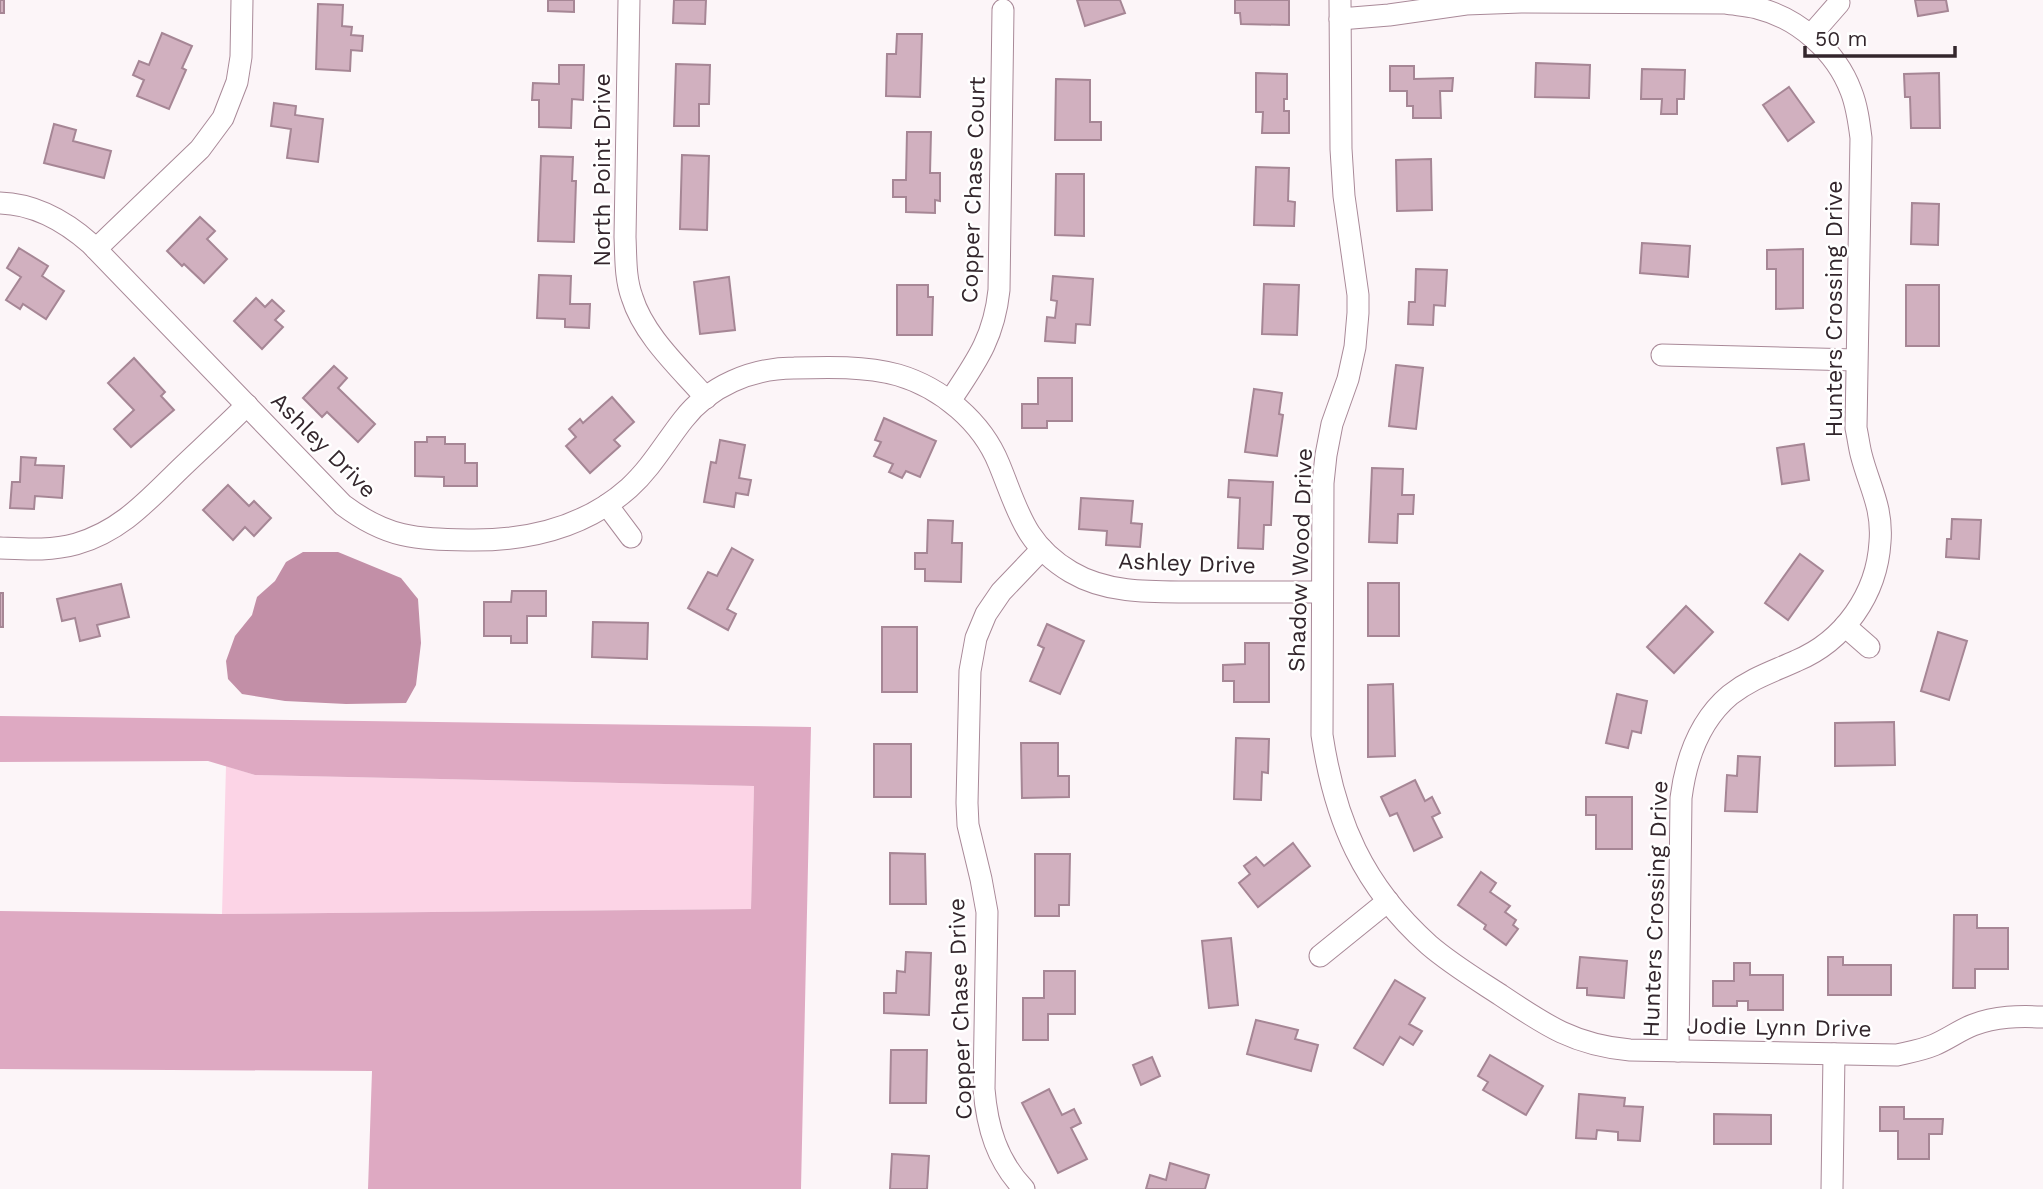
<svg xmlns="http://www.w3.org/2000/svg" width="2043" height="1189" font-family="'Work Sans',sans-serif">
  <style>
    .green { fill: #fcd4e6 }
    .forest { fill: #dea9c2 }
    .water { fill: #c28fa7 }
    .building { fill: #d1b0bf; stroke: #a68695; stroke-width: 2 }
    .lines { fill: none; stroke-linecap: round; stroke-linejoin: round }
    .minor-casing { stroke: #a98998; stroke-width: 23 }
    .minor { stroke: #fff; stroke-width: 21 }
    .labels { text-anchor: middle; stroke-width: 5; stroke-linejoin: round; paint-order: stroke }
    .street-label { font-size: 23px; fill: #33262c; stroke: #fff }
  </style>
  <rect width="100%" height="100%" fill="#fcf5f8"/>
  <polygon class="green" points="226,766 255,775 754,786 751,909 222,914"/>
  <polygon class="forest" points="0,716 811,727 801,1189 368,1189 372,1071 0,1069 0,911 222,914 751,909 754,786 255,775 208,761 0,762"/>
  <polygon class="water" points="303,552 338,552 401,578 418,599 421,643 416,685 406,703 346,704 285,701 242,694 228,679 226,661 235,636 252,615 257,597 275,581 286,562"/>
  <g class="building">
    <rect x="0" y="0" width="4" height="13"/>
    <polygon points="548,0 574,0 574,12 548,11"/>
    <polygon points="674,0 706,0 705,24 673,23"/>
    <polygon points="1077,0 1120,0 1125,13 1085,26"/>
    <polygon points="1235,0 1289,0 1289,25 1241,24 1240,13 1235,13"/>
    <polygon points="1915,0 1946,0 1948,11 1918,16"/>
    <polygon points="318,4 343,5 342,26 352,27 351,35 363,36 362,51 351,50 350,71 316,69"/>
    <polygon points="162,33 192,46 182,68 186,70 169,109 137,96 144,80 133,75 139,61 149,65"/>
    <polygon points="897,34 922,34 920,97 886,96 887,54 896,54"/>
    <polygon points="1536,63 1590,65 1589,98 1535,97"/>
    <polygon points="676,64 710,65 709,104 699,104 699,126 674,126"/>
    <polygon points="559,65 584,65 583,100 572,99 571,128 539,127 539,100 532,100 533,83 559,84"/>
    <polygon points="1390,66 1414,66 1414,79 1453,78 1452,91 1440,91 1441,118 1413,118 1413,106 1407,106 1407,91 1390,91"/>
    <polygon points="1642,69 1685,70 1684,99 1677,99 1677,114 1661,114 1662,99 1641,99"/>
    <polygon points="1256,73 1287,74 1287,99 1284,99 1284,111 1289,111 1289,133 1262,133 1263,112 1256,112"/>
    <polygon points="1939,73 1940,128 1911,128 1910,97 1905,97 1904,74"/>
    <polygon points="1056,79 1090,80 1090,122 1101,122 1101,140 1055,140"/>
    <polygon points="1789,87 1814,122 1788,141 1763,105"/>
    <polygon points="274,103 296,106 295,115 323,119 318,162 287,158 291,129 271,126"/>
    <polygon points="54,124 76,130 73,141 111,151 104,178 44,163"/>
    <polygon points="907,132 931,132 930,173 940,173 940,201 935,200 935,213 906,212 906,197 893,197 893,180 906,180"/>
    <polygon points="682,155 709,156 707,230 680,229"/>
    <polygon points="541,156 573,157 572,181 576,181 574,242 538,241"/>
    <polygon points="1431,159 1432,210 1397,211 1396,160"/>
    <polygon points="1256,167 1289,168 1288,201 1295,202 1294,226 1254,225"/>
    <polygon points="1056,174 1084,174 1084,236 1055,235"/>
    <polygon points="1912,203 1939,204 1938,245 1911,244"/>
    <polygon points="200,217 215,231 207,239 227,259 204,283 184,264 182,266 167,251"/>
    <polygon points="1642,243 1690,246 1688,277 1640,273"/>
    <polygon points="19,248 48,266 42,276 64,291 46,319 23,304 20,309 6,300 21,277 7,268"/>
    <polygon points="1803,249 1803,308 1776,309 1776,269 1767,269 1767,250"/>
    <polygon points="1416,269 1447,270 1445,306 1434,305 1433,325 1408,324 1409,302 1415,302"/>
    <polygon points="539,275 571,276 570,304 590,304 589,328 565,327 565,319 537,318"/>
    <polygon points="1053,276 1093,279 1090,325 1076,324 1075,343 1045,341 1047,317 1055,318 1057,301 1051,300"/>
    <polygon points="729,277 735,330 700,334 694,282"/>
    <polygon points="1264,284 1299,285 1297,335 1262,334"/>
    <polygon points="897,285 928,285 928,297 933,297 932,335 897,335"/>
    <rect x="1906" y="285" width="33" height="61"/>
    <polygon points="256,298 265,307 272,300 284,311 275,320 283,327 262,349 234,321"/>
    <polygon points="134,358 165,392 161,396 174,410 131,447 114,429 134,410 108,383"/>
    <polygon points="1396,365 1423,368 1416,429 1389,426"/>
    <polygon points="334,366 347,378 338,388 375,424 358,442 327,412 322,417 303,398"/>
    <polygon points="1038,378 1072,378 1072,421 1047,421 1047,428 1022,428 1022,404 1038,404"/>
    <polygon points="1254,389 1282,393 1279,414 1283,415 1277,456 1245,452"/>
    <polygon points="612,397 634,422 614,440 620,446 590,473 566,446 576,437 569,429 580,419 583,423"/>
    <polygon points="884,418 936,441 920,477 906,471 902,478 889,472 893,464 874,456 881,442 875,440"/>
    <polygon points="427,437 445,437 445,444 465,444 465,463 477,463 477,486 444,486 444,477 415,476 415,442 427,442"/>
    <polygon points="720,440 745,445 739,478 751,480 748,495 736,493 734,507 704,502 711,462 716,463"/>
    <polygon points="1804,444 1809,480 1782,484 1777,448"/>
    <polygon points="21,457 36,458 35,465 64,466 62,498 35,496 34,509 10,508 12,482 20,482"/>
    <polygon points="1372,468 1403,469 1402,495 1414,495 1413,514 1398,514 1397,543 1369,542"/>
    <polygon points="1229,480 1273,482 1271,525 1264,525 1263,549 1238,548 1240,498 1228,497"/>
    <polygon points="228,485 249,506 254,501 271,518 254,536 245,527 233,540 203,510"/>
    <polygon points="1081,498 1133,501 1131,523 1142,524 1140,547 1106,545 1107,531 1079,529"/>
    <polygon points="1952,519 1981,520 1979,559 1946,557 1947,539 1951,539"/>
    <polygon points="928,520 953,521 952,543 962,543 961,582 925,581 925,569 915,569 915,553 927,553"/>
    <polygon points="732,548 753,560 727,609 736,614 728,630 688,608 708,572 717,576"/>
    <polygon points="1800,554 1823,571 1788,620 1765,603"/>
    <rect x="1368" y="583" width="31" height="53"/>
    <polygon points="121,584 129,617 97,625 100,636 80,641 75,618 62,621 57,599"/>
    <polygon points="512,591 546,591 546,616 527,616 527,643 511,643 511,636 484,636 484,602 511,602"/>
    <rect x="0" y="593" width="3" height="34"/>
    <polygon points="1686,606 1713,632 1674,673 1647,647"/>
    <polygon points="593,622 648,623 647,659 592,657"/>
    <polygon points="1047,624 1084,641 1060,694 1030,681 1044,648 1038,645"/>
    <rect x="882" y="627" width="35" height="65"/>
    <polygon points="1938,632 1967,641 1949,700 1921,691"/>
    <polygon points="1245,643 1269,643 1269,702 1234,702 1234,681 1223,681 1223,665 1245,664"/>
    <polygon points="1393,684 1395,756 1368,757 1368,685"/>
    <polygon points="1617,694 1647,701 1641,733 1632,731 1628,748 1606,743"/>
    <polygon points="1894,722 1895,765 1835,766 1835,723"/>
    <polygon points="1236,738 1269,739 1268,773 1262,772 1261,800 1234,799"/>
    <polygon points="1021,743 1058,743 1058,776 1069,776 1069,797 1022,798"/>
    <rect x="874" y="744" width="37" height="53"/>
    <polygon points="1738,756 1760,757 1757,812 1725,811 1727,775 1737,776"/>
    <polygon points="1415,780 1425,801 1432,797 1440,813 1432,817 1442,837 1414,851 1397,813 1390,816 1381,797"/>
    <polygon points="1586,797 1632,797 1632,849 1596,849 1596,815 1586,815"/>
    <polygon points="1293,843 1310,866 1258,907 1239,883 1250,874 1244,866 1256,857 1264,866"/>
    <polygon points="890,853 925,854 926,904 890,904"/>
    <polygon points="1035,854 1070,854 1069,905 1059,905 1059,916 1035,916"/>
    <polygon points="1481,872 1496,883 1490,892 1510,906 1505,912 1516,920 1513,925 1518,929 1506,945 1484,929 1486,925 1458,905"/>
    <polygon points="1954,915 1977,915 1977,928 2008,928 2008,969 1975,969 1975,988 1953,988"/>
    <polygon points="1231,938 1238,1005 1209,1008 1202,941"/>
    <polygon points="906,952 931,953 929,1015 884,1013 884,993 896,993 897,971 905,972"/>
    <polygon points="1580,957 1627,961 1624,998 1587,995 1587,988 1577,988"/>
    <polygon points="1828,957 1843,957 1843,965 1891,965 1891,995 1828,995"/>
    <polygon points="1734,963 1750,963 1750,975 1783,975 1783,1010 1748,1010 1748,1001 1737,1001 1737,1006 1713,1006 1713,981 1734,981"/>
    <polygon points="1044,971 1075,971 1075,1014 1048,1014 1048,1040 1023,1040 1023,998 1044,998"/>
    <polygon points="1395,980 1425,998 1409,1024 1422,1031 1413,1045 1400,1037 1383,1065 1354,1048"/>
    <polygon points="1256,1020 1298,1030 1295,1039 1318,1045 1311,1071 1247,1054"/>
    <polygon points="891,1050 927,1050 926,1103 890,1103"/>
    <polygon points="1490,1055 1543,1086 1526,1115 1483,1090 1488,1082 1478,1076"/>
    <polygon points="1152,1057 1160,1076 1141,1085 1133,1065"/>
    <polygon points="1049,1089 1062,1115 1074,1109 1081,1123 1071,1128 1087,1159 1058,1173 1022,1103"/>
    <polygon points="1579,1094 1625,1098 1624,1106 1643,1107 1640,1141 1618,1140 1618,1132 1597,1130 1596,1139 1576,1138"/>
    <polygon points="1880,1107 1904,1107 1904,1119 1943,1119 1942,1134 1929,1134 1929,1159 1898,1159 1898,1131 1880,1131"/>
    <polygon points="1714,1114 1771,1115 1771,1144 1714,1144"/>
    <polygon points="892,1154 929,1156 927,1189 890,1189"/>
    <polygon points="1170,1163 1209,1175 1205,1189 1146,1189 1150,1175 1166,1180"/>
  </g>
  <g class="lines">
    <defs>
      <g id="minor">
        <path d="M629,0L625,237C626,257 625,278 632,297C644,336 680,368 706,398"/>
        <path d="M1340,0L1341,149L1344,196L1358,295V313L1355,347L1348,379L1332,424L1326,455L1323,483L1322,735C1335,821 1363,886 1429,945C1451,964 1476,979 1499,994C1545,1025 1574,1045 1630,1050L1897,1055C1910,1052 1922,1050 1934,1045C1948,1039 1960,1030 1973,1025C1996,1016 2019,1016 2043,1017"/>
        <path d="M1340,19L1389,15L1466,4L1521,2L1725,3C1736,5 1747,5 1757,8C1798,18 1836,51 1851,91C1857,106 1859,122 1861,138L1856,428C1858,437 1859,446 1861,454C1869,486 1883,507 1880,542C1877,594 1844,641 1796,661C1772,672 1752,678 1730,695C1699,721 1686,759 1681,798L1678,1051"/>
        <polyline points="1811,35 1839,3"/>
        <path d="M0,203C36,204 65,221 91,244L343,505C387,538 415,539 468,540C527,541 584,528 629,488C651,468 665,443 683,420C709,386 752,368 794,368C828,367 865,366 898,375C942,388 982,422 999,464C1018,510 1024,544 1071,572C1113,597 1165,591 1212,592C1249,592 1285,592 1322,592"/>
        <polyline points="96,249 200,149 223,118 237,82 241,57 242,0"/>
        <polyline points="1662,355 1856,360"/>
        <path d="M950,401C976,362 994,338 999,290L1003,10"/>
        <polyline points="607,505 631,537"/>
        <path d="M0,548C25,549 51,551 76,544C121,531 147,501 180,469C202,448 225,427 247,405"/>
        <polyline points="1845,626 1869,647"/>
        <polyline points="1320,956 1388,901"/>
        <path d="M1024,1189C997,1161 987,1127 984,1089L987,912L981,879L968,825L967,803L970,671L976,638L986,614L1001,592L1042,549"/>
        <polyline points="1832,1189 1834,1054"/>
      </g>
    </defs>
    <use href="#minor" class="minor-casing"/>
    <use href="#minor" class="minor"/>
  </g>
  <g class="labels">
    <g class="street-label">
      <text transform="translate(602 170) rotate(-90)" y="8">North Point Drive</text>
      <text transform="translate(973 190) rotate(-88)" y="8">Copper Chase Court</text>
      <text transform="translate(1834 309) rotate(-90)" y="8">Hunters Crossing Drive</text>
      <text transform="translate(324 445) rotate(45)" y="8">Ashley Drive</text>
      <text transform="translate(1300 560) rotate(-88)" y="8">Shadow Wood Drive</text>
      <text transform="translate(1187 563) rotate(2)" y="8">Ashley Drive</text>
      <text transform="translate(1655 909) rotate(-88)" y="8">Hunters Crossing Drive</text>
      <text transform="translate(960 1009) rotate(-92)" y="8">Copper Chase Drive</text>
      <text transform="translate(1779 1027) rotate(1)" y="8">Jodie Lynn Drive</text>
    </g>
  </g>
  <path d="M1805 46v10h150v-10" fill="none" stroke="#33262c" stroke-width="3.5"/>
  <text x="1815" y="46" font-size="21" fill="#33262c" stroke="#ffffff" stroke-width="5" paint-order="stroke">50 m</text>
</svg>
